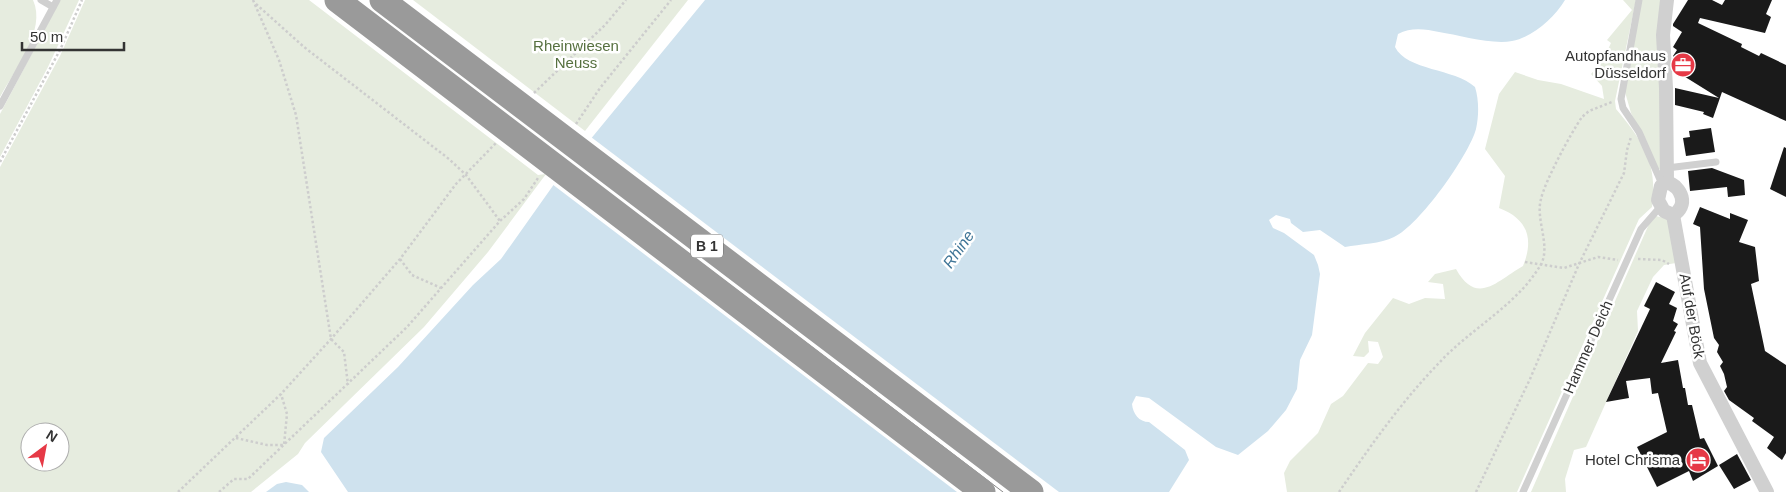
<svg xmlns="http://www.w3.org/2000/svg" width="1786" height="492" font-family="Arial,sans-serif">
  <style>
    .green { fill: #e6ecdf; fill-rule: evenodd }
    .water { fill: #cfe2ee }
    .pier { fill: #fff }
    .building { fill: #1a1a1a }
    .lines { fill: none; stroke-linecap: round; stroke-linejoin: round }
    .path { stroke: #cdcdcd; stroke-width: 2.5; stroke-dasharray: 2.5 2.5; stroke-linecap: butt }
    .lane { stroke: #d0d0d0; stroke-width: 7 }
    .street { stroke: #d0d0d0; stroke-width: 14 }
    .tram { stroke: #888; stroke-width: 1 }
    .highway-bridge { stroke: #9a9a9a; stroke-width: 25 }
    .labels { text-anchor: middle; stroke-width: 5; stroke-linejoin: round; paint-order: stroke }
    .shield { fill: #fff; stroke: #707070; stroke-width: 1 }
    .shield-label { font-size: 14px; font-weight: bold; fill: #333 }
    .park-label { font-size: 15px; fill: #56703f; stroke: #fff }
    .poi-label { font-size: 15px; fill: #333; stroke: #fff; text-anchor: end }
    .street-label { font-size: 15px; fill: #333; stroke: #fff }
    .water-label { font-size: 16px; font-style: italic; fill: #3f7597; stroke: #fff }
  </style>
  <rect width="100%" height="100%" fill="#fff"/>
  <g class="green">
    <path d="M0,0H33C47,30 14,71 0,97Z"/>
    <polygon points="60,0 79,0 48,67 0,157 0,114"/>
    <path d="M85,0H309L538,175L546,174L488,252L424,327L305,443L298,454L251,492H0V167L60,56ZM30,432H60V462H30Z"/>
    <polygon points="413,0 688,0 585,131"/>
    <path d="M1623,0H1636L1615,101L1616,109C1643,141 1658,164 1652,207L1639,219L1517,492H1287L1284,473L1290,461L1318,433L1331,404L1343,396L1368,363L1378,364L1383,357L1378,342L1368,341L1369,352L1364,357L1353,356L1365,333L1393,298L1409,304L1425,298L1445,299L1443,284L1428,282L1435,274L1456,269C1477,307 1498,280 1523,266C1534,239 1528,219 1499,208L1505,176L1485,149L1499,94L1515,72L1538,80L1561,84L1604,99L1602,86L1591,74L1602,62L1611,43L1607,40L1632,10Z"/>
    <polygon points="1641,0 1664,0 1661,169 1658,169 1631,113 1625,92"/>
    <polygon points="1656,216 1668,219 1676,263 1664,265 1653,277 1637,311 1638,331 1586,447 1574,450 1565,479 1566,492 1531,492 1649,224"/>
  </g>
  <g class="water">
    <path d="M705,0H1565C1554,18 1533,37 1512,41C1492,45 1459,35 1439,32C1425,29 1411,27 1398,34L1395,47C1407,71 1454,68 1475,87C1479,100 1479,115 1476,129C1469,155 1419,226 1394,237C1381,244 1360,244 1345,247L1320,230L1303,232L1291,223L1290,219L1276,215L1269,220L1273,228L1284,233L1314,255L1318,265L1320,274L1312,335L1300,360L1297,389L1286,410L1268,431L1238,455L1216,447L1149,398L1136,396L1132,404C1133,414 1139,422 1149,422L1185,450L1189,460L1169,492H348L321,452L324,438L398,367L473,285L501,259L557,180Z"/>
    <polygon points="286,482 302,485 309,492 266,492 277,484"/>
  </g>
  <polygon class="pier" points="591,137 1059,492 957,492 552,184"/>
  <g class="building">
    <polygon points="1688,0 1712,0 1722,5 1725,0 1772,0 1766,14 1771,17 1765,33 1700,18 1698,23 1742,44 1741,47 1759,56 1761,53 1786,65 1786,121 1722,92 1713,118 1703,114 1704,112 1675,105 1675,88 1719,98 1674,70 1677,60 1673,56 1677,50 1673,47 1682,32 1673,26 1673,24"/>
    <polygon points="1711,128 1715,152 1686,156 1683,138 1690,137 1689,131"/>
    <polygon points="1784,147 1786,148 1786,197 1770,189"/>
    <polygon points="1712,168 1744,180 1745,195 1728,197 1727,187 1690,191 1688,171"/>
    <polygon points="1700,207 1730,219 1730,213 1748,220 1739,242 1755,247 1759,281 1751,284 1765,351 1786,365 1786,453 1782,460 1767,448 1774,437 1752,421 1754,418 1729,400 1724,391 1727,387 1724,374 1720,366 1723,362 1717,352 1719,345 1714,338 1704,289 1700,227 1693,224"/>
    <polygon points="1656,282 1675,292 1669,304 1677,308 1673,321 1678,324 1674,331 1676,332 1661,363 1678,360 1683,388 1685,388 1688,405 1692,405 1700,439 1704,438 1718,466 1693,481 1689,471 1657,487 1637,447 1667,432 1658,393 1652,394 1650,378 1626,381 1629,398 1606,402 1650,309 1644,306"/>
    <polygon points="1737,454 1751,480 1734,489 1719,465"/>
  </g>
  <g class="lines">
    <g class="path">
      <polyline points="253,0 279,60 296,115 331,339 344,352 348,385"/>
      <polyline points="256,4 304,47 449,159 466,175 500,221"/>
      <polyline points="534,93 605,25 626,0"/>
      <polyline points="576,124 600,88 671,0"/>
      <polyline points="0,162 61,48 82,0"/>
      <polyline points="400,259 412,275 441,288"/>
      <polyline points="1638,259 1662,260 1669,264"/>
      <polyline points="1525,262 1564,268 1598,257 1618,260"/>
      <polyline points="236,438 267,445 284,445 287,414 281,394"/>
      <polyline points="178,492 281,394 331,339 400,259 456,184 496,143"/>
      <polyline points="219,492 234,479 248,479 407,327 500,221 524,199 538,178"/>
      <path d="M1339,492C1369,448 1401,402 1439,363C1470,329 1516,306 1540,266C1552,247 1535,220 1541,199C1545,181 1571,133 1582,117L1589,111L1612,102"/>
      <polyline points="1476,492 1530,379 1579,264 1624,173 1627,150 1631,137"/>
    </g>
    <g class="lane">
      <polyline points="41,0 53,7"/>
      <polyline points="1639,0 1621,99 1623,108 1639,132 1662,184"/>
      <polyline points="0,106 57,0"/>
      <polyline points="1667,168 1716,162"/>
      <polyline points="1523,492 1641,229 1661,206"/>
    </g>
    <g class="street">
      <polyline points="1667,182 1666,88 1663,35 1667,0"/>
      <path d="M1667,182C1682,187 1689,206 1673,215L1664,211L1658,200L1661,186Z"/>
      <polyline points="1673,215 1700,363 1767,492"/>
    </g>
    <polyline class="tram" points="355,0 1003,492"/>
    <g class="highway-bridge">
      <polyline points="337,0 983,492"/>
      <polyline points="382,0 1031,492"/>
    </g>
  </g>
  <defs>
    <symbol id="office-disc" viewBox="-11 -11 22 22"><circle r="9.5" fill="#e63946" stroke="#fff"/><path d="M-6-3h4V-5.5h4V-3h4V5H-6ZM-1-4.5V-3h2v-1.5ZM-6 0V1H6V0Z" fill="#fff"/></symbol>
    <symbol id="hotel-disc" viewBox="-11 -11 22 22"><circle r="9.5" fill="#e63946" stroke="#fff"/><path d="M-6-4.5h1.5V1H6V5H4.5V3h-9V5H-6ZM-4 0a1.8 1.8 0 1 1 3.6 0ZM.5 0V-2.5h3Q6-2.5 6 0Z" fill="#fff"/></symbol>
  </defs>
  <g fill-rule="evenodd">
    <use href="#office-disc" x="1669" y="51" width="28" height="28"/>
    <use href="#hotel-disc" x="1684" y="446" width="28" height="28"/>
  </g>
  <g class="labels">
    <rect class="shield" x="691" y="234.5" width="32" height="23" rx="4"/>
    <g class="shield-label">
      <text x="707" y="251">B 1</text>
    </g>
    <g class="park-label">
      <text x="576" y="51">Rheinwiesen<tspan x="576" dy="17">Neuss</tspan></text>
    </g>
    <g class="poi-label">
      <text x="1666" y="61">Autopfandhaus<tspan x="1666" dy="17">Düsseldorf</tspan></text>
      <text x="1680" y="465">Hotel Chrisma</text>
    </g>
    <g class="street-label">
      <text transform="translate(1692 316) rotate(80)" y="5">Auf der Böck</text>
      <text transform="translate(1588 347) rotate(-66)" y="5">Hammer Deich</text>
    </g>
    <g class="water-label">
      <text transform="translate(958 249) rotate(-55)" y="6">Rhine</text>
    </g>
  </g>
  <g transform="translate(45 447) rotate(32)"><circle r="24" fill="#ffffff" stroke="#adadad"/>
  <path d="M0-4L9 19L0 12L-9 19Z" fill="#e63946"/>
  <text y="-8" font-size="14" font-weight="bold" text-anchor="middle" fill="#333333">N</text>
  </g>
  <path d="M22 42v8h102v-8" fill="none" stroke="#333333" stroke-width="2.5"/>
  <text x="30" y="42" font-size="15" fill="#333333" stroke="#ffffff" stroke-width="4" paint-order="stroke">50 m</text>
</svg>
